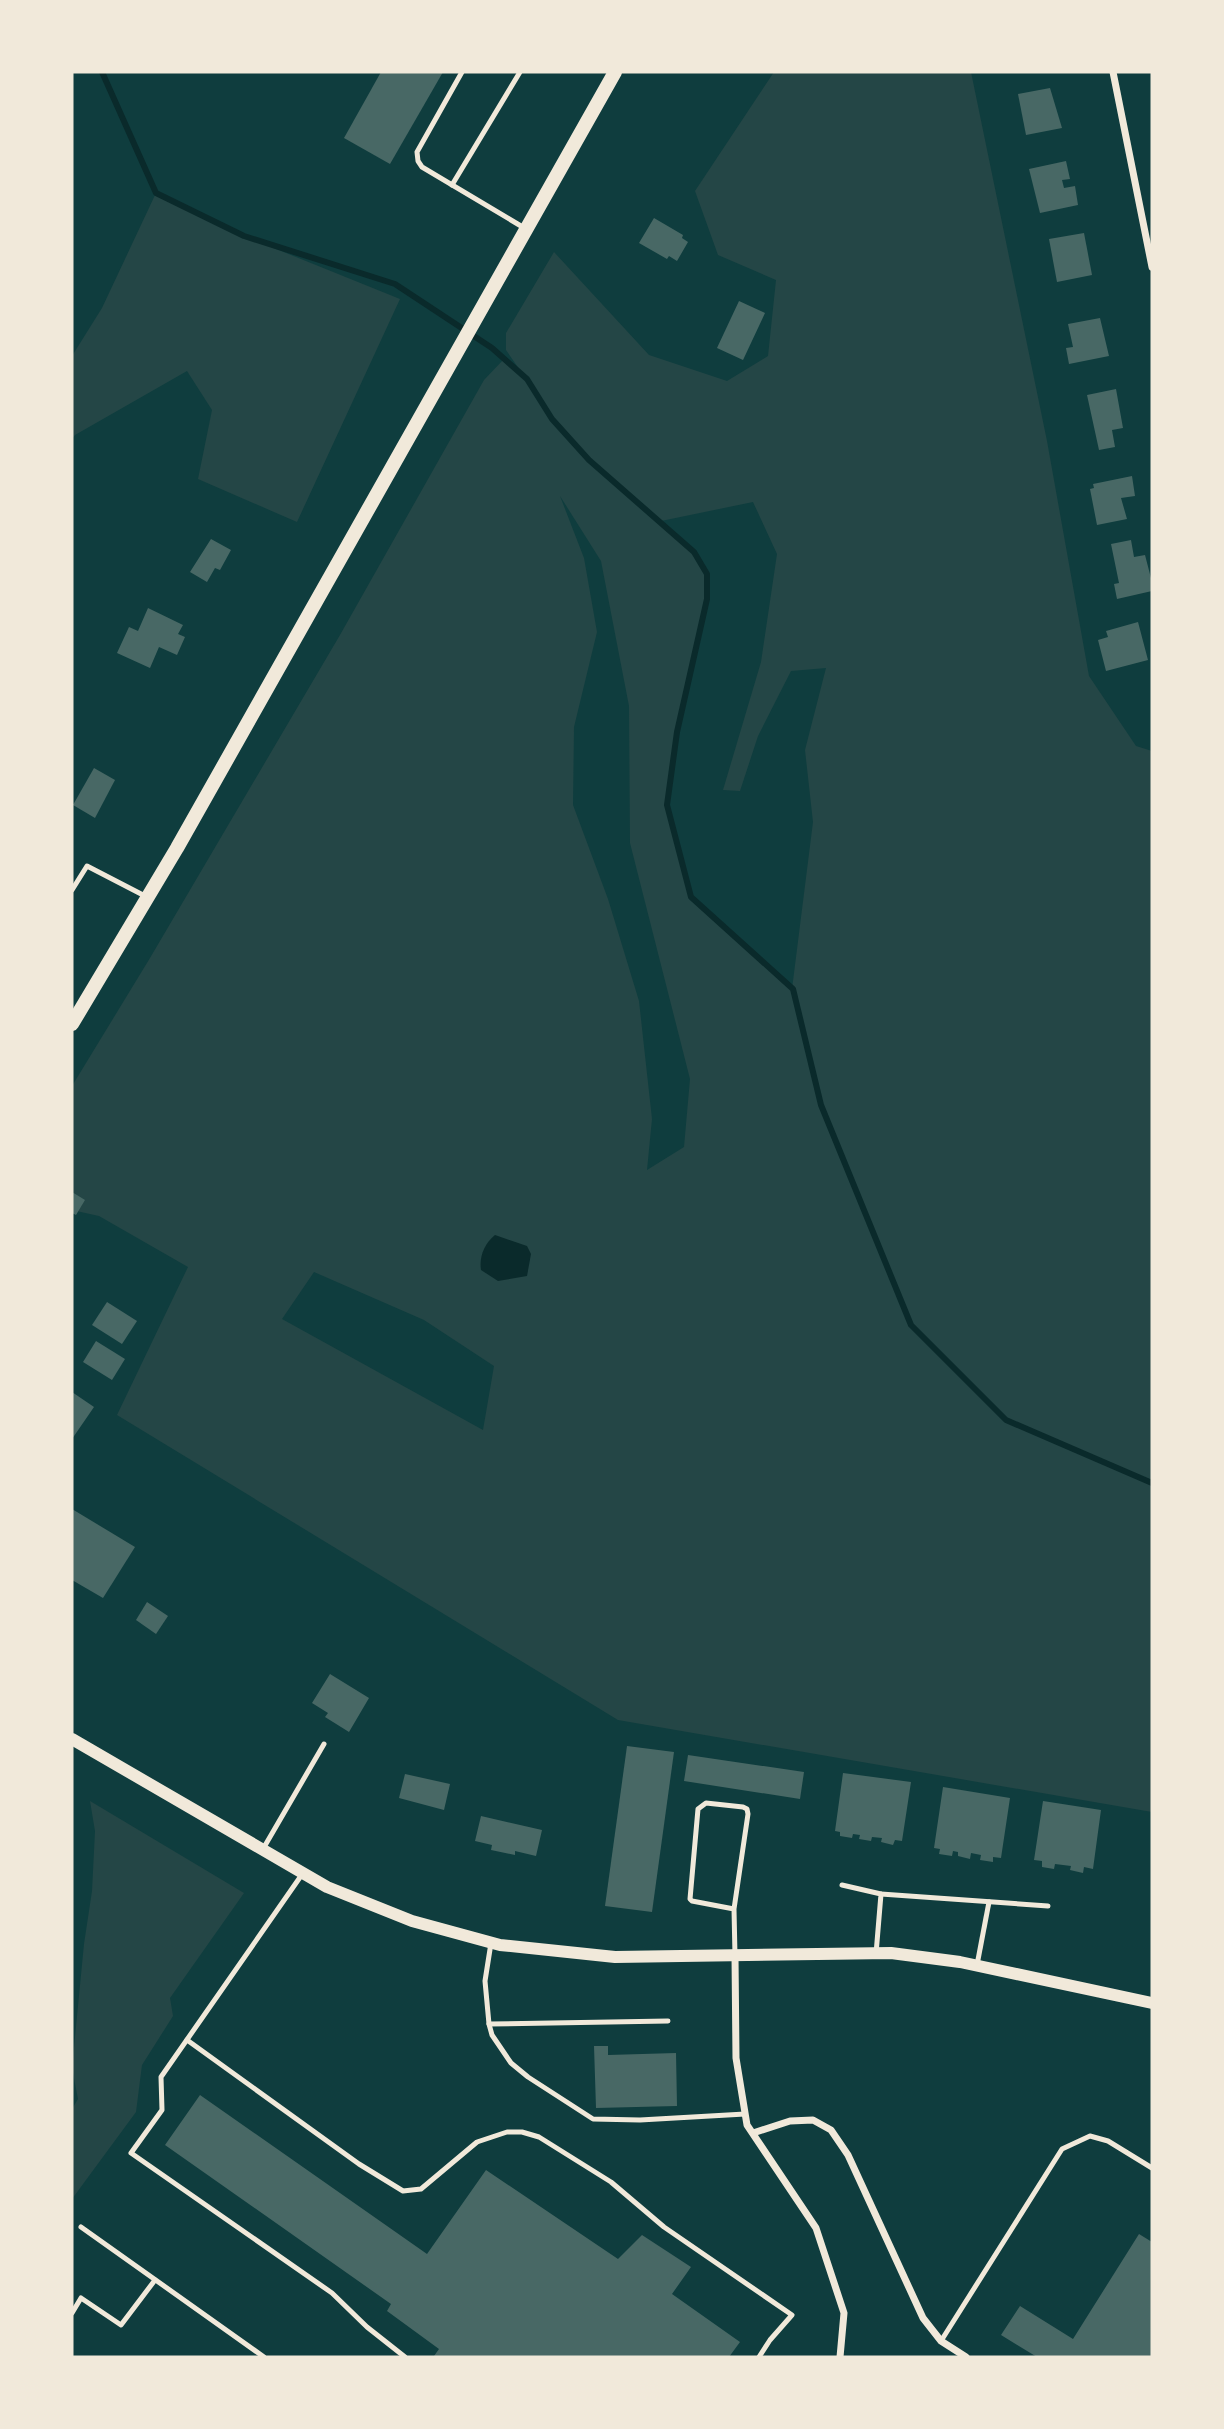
<svg xmlns="http://www.w3.org/2000/svg" width="1224" height="2429" font-family="Raleway,sans-serif">
  <style>
    .green { fill: #244646; fill-rule: evenodd }
    .water { fill: #0a2a2b }
    .lines { fill: none; stroke-linecap: round; stroke-linejoin: round }
    .stream { stroke: #0a2a2b; stroke-width: 6 }
    .building { fill: #486865 }
    .service { stroke: #f1e9da; stroke-width: 5 }
    .minor { stroke: #f1e9da; stroke-width: 7 }
    .tertiary { stroke: #f1e9da; stroke-width: 12 }
    .secondary { stroke: #f1e9da; stroke-width: 14 }
  </style>
  <rect width="100%" height="100%" fill="#0f3d3e"/>
  <g class="green">
    <path d="M774,72H971L1047,441L1089,676L1136,746L1152,751V1812L618,1720L117,1415L188,1267L99,1216L72,1210V1086L150,958L340,635L484,380L504,359L524,376L506,350V333L554,252L649,355L727,381L768,356L776,280L718,255L695,191ZM560,496L601,561L629,706L630,843L690,1079L684,1147L647,1170L652,1119L639,1001L608,899L573,805L574,727L597,632L584,558ZM753,502L777,554L761,662L723,790L740,791L758,736L791,671L826,668L805,750L813,822L792,989L691,897L667,805L677,732L707,599V574L694,552L661,521ZM314,1272L424,1320L494,1366L483,1430L282,1319Z"/>
    <polygon points="156,193 244,236 400,299 297,522 198,479 212,410 187,371 75,435 72,439 72,356 102,308"/>
    <polygon points="90,1801 244,1893 170,1998 173,2016 142,2065 136,2112 72,2199 72,2109 78,2099 72,2068 84,1944 92,1891 95,1831"/>
  </g>
  <path class="water" d="M495,1235L527,1246L531,1254L527,1276L498,1281L481,1270C479,1257 484,1244 495,1235Z"/>
  <g class="lines">
    <polyline class="stream" points="102,72 156,193 244,236 395,284 492,348 527,379 552,419 589,460 694,552 707,574 707,599 677,732 667,805 691,897 793,989 821,1105 911,1325 1006,1420 1152,1483"/>
  </g>
  <g class="building">
    <polygon points="381,72 443,72 390,164 344,138"/>
    <polygon points="1050,88 1062,128 1026,135 1018,94"/>
    <polygon points="1066,161 1070,179 1062,180 1064,188 1075,186 1078,205 1040,213 1029,169"/>
    <polygon points="654,218 683,235 682,238 688,242 677,261 669,256 667,259 639,243"/>
    <polygon points="1084,233 1092,275 1057,282 1049,239"/>
    <polygon points="739,301 765,313 743,360 717,348"/>
    <polygon points="1100,318 1109,356 1069,364 1066,348 1073,347 1068,324"/>
    <polygon points="1116,389 1123,428 1112,430 1115,447 1099,450 1087,395"/>
    <polygon points="1132,476 1135,496 1121,498 1127,519 1097,525 1090,489 1094,488 1093,484"/>
    <polygon points="211,539 231,550 220,570 215,568 207,582 190,572"/>
    <polygon points="1131,540 1134,557 1145,555 1152,582 1152,591 1117,599 1114,584 1119,583 1111,544"/>
    <polygon points="148,608 183,625 178,634 185,637 177,655 159,647 150,668 117,653 129,627 138,631"/>
    <polygon points="1138,622 1148,660 1106,671 1098,640 1108,637 1106,631"/>
    <polygon points="94,768 115,780 95,818 73,805"/>
    <polygon points="72,1192 85,1200 76,1215 72,1213"/>
    <polygon points="107,1302 137,1321 122,1344 92,1325"/>
    <polygon points="96,1341 125,1359 112,1380 83,1362"/>
    <polygon points="72,1392 94,1407 72,1439"/>
    <polygon points="72,1509 135,1547 103,1598 72,1580"/>
    <polygon points="147,1602 168,1616 156,1634 136,1620"/>
    <polygon points="330,1674 369,1698 349,1732 325,1717 328,1713 312,1703"/>
    <polygon points="627,1746 674,1752 652,1912 605,1906"/>
    <polygon points="688,1755 804,1772 800,1799 684,1781"/>
    <polygon points="843,1773 911,1782 902,1841 895,1840 893,1845 881,1842 882,1838 872,1837 871,1841 859,1839 860,1835 853,1834 852,1838 840,1836 840,1832 835,1831"/>
    <polygon points="405,1774 450,1784 444,1810 399,1798"/>
    <polygon points="943,1787 1010,1798 1001,1858 993,1857 993,1862 980,1860 981,1855 971,1853 970,1859 958,1856 958,1852 953,1851 952,1856 939,1854 940,1849 934,1848"/>
    <polygon points="1043,1801 1101,1810 1093,1869 1084,1867 1083,1873 1070,1870 1071,1866 1055,1864 1054,1869 1042,1867 1042,1861 1034,1860"/>
    <polygon points="481,1816 542,1830 536,1856 515,1851 515,1855 491,1850 492,1845 475,1841"/>
    <polygon points="594,2046 608,2046 608,2055 676,2053 677,2106 596,2108"/>
    <polygon points="200,2095 427,2254 486,2170 618,2259 642,2235 691,2267 672,2294 740,2342 729,2357 436,2357 434,2356 439,2349 387,2311 391,2304 165,2145"/>
    <polygon points="1139,2234 1152,2242 1152,2357 1037,2357 1001,2335 1020,2306 1073,2339"/>
  </g>
  <g class="lines">
    <g class="service">
      <polyline points="462,72 417,152 418,161 422,167 526,229"/>
      <polyline points="452,185 520,72"/>
      <polyline points="72,890 87,866 145,896"/>
      <polyline points="263,1849 324,1744"/>
      <polyline points="303,1873 161,2077 162,2110 131,2153 332,2293 367,2327 405,2357"/>
      <polyline points="842,1885 881,1894 876,1954"/>
      <polyline points="881,1894 1048,1906"/>
      <polyline points="734,1909 692,1901 690,1899 698,1809 706,1803 743,1807 747,1809 748,1814 734,1909 735,1956"/>
      <polyline points="491,1943 485,1981 489,2024 668,2021"/>
      <polyline points="977,1965 989,1902"/>
      <polyline points="489,2024 492,2035 511,2063 528,2077 593,2119 640,2120 745,2114"/>
      <polyline points="187,2040 359,2164 403,2191 421,2189 477,2142 507,2132 522,2132 539,2137 611,2182 664,2227 792,2315 770,2340 759,2357"/>
      <polyline points="81,2227 264,2357"/>
      <polyline points="72,2313 81,2298 121,2325 155,2280"/>
      <polyline points="941,2341 1062,2149 1090,2136 1108,2141 1152,2168"/>
    </g>
    <g class="minor">
      <polyline points="1113,72 1152,267"/>
      <polyline points="735,1956 736,2058 747,2125 816,2228 844,2313 840,2357"/>
      <polyline points="753,2133 790,2121 813,2120 831,2130 848,2155 923,2318 941,2341 966,2357"/>
    </g>
    <polyline class="tertiary" points="72,1739 327,1887 412,1921 500,1945 615,1957 891,1953 960,1962 1152,2003"/>
    <polyline class="secondary" points="72,1024 177,848 615,72"/>
  </g>
  <rect width="1224" height="2429" fill="none" stroke="#f1e9da" stroke-width="147"/>
</svg>
